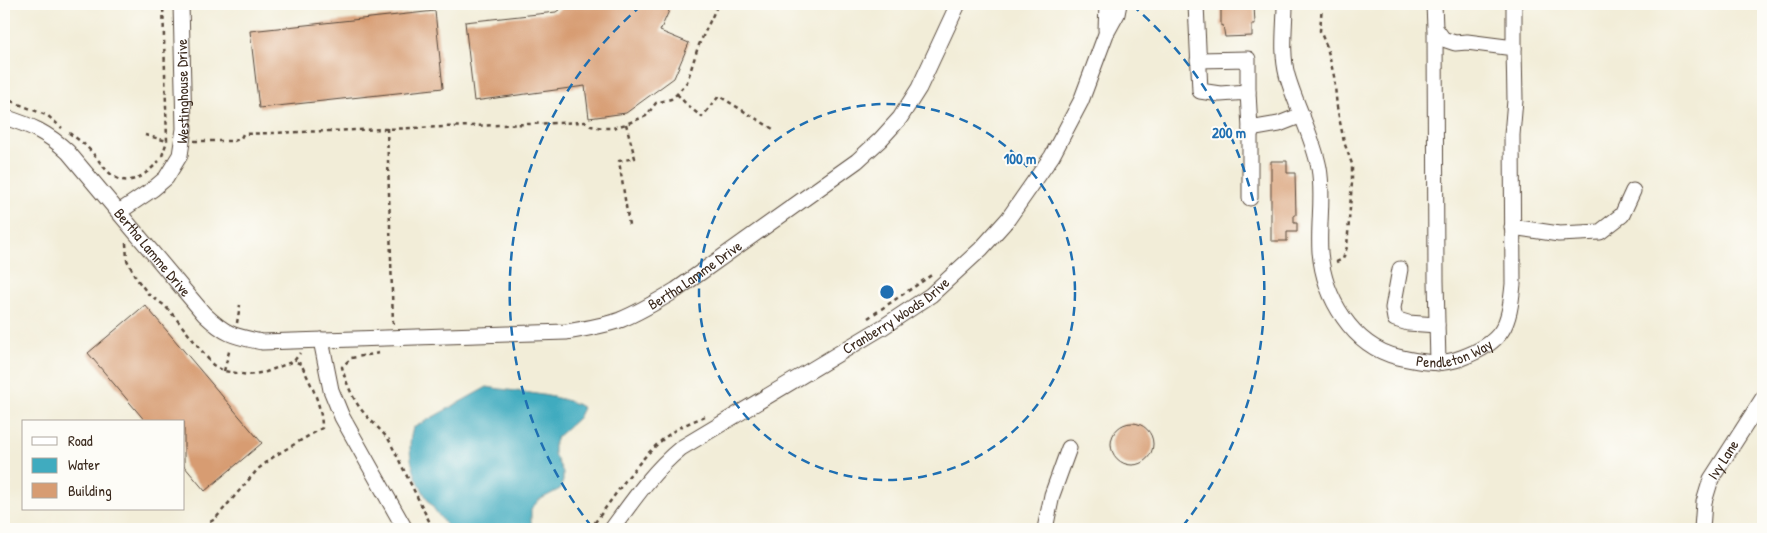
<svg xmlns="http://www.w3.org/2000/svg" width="1767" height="533" font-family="'Patrick Hand',sans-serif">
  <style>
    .water { fill: #40abbf; stroke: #3e6a6e }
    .building { fill: #d79c72 }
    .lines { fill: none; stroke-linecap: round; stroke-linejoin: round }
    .minor-casing { stroke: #56473a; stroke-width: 17 }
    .path { stroke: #56473a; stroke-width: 2.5; stroke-dasharray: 4 4; stroke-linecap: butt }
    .minor { stroke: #fff; stroke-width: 15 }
    .ring { fill: none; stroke: #1f6fb2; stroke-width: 2.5; stroke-dasharray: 9 6 }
    .labels { text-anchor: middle; stroke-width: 4; stroke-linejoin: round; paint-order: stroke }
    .street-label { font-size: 15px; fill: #3b2a1e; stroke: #fdfcf7 }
    .centre { fill: #1f6fb2; stroke: #fdfcf7; stroke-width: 2.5 }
    .ring-label { font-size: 15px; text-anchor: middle; font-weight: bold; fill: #1f6fb2; stroke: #fdfcf7; stroke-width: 4; stroke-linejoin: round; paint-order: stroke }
  </style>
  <rect width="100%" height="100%" fill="#fdfcf7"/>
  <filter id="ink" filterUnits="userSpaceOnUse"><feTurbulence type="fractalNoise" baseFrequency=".02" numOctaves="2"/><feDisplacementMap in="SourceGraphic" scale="10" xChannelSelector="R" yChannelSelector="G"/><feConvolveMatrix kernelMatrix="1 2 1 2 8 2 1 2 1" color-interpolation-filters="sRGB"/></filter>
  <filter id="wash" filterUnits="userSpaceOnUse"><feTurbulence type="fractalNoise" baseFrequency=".0096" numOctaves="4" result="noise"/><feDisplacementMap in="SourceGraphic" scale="20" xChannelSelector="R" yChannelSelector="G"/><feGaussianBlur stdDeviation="1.12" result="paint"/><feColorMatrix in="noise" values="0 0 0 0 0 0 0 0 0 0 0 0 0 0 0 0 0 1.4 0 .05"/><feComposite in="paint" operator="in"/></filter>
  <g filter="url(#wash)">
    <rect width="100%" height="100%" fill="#f2edd8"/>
    <path class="water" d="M487,387C509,391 567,395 583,408L578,418L557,437L554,445V454L563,472V481L560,489L539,500L531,509V529H450C427,503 401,464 413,428Z"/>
    <g id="blocks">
      <g class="building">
        <polygon points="567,4 672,4 660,31 689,43 674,78 626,113 589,118 585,86 474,101 465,22 556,12"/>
        <polygon points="1223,4 1252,4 1252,5 1254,5 1255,24 1252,24 1252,36 1225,37 1223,25 1221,26 1221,6 1223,6"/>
        <polygon points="435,11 443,88 259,108 250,31"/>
        <polygon points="1271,161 1287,161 1287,173 1295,173 1296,215 1294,215 1294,223 1297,223 1297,232 1287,232 1287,241 1271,241"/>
        <polygon points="145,305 262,443 205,491 184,466 184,422 146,422 88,353"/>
        <circle cx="1132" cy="444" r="21"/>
      </g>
    </g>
  </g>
  <g filter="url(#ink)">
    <use href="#blocks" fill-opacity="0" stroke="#56473a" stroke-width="1"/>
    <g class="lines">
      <defs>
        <g id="minor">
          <polyline points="1196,4 1200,91 1220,94 1248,92 1250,129 1250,198"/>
          <path id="s1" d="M1285,4C1285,27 1281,52 1287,75C1296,107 1313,136 1319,168C1324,195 1318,224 1320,252C1324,297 1352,346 1398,357C1419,362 1441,366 1461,358C1504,342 1509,326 1513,284L1512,135L1515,100L1514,48L1467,42L1455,43L1443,39L1435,28L1434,4"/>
          <polyline points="1435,28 1436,281 1438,363"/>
          <polyline points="1106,30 1107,4"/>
          <polyline points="1514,48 1514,4"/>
          <polyline points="1198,60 1248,59 1248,92"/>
          <path id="s2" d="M4,117C30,125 48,133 68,152L204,314C226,335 233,336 262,342L566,332C584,329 603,326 620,320C640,312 658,301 676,290L857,161L880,140L900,118L919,88L958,4"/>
          <polyline points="1250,129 1279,124 1302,115"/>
          <path id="s3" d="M119,212L153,189L166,178L180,155L184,129L181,4"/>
          <polyline points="1512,227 1559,234 1600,232 1622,215 1633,191"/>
          <polyline points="1400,269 1393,308 1395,319 1408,323 1437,325"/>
          <polyline points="321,340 331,390 342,417 405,529"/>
          <path id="s4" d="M612,529C633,500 653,471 681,448L883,327L931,295L981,249L1008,219L1052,156L1081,101L1106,34L1117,14L1119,4"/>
          <polyline points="1045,529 1052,495 1069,448"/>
          <path id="s5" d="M1702,529L1704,502L1711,479L1763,398"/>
        </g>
      </defs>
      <use href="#minor" class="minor-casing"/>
      <g class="path">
        <polyline points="1322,4 1320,31 1327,47 1334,76 1337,107 1344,142 1352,164 1352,182 1347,247 1343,259 1334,263"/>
        <polyline points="677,94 688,106 702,117 719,96 773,129"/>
        <polyline points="4,98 48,116 62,128"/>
        <polyline points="626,124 635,158 619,161 629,225"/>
        <polyline points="387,128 393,324"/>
        <path d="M69,133C75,137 82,142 87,147C102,161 111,187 135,179C145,175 152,168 159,161"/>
        <polyline points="145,135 167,141"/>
        <polyline points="194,141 234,141 241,138 243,134 585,122 591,126 603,128 613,128 626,124 646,116 656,103 671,99 677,94 687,82 698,47 718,4"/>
        <polyline points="162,156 167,141 163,4"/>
        <polyline points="126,243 127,260 136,278 149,295 164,305 174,316 213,365 224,371 248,375 266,372 294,361 300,353"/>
        <polyline points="868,318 933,274"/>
        <polyline points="237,323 240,305"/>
        <path d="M379,353L351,358L342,367C346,383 353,400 364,413C372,422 381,430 389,440L433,529"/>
        <polyline points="224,371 230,348"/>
        <path d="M207,529L210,522L215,519L258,469L276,455L322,428C322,405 311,384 301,364L294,361"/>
        <path d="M590,529C616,495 640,454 675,430C685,424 697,420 707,415"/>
      </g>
      <use href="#minor" class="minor"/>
    </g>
  </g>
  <g class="ring">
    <circle cx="887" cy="292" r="188"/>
    <path d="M592 527A377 377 0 0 1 642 5M1132 5A377 377 0 0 1 1182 527"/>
  </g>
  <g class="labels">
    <g class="street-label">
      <text dy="5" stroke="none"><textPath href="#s3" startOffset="149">Westinghouse Drive</textPath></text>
      <text dy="5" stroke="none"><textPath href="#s2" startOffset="205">Bertha Lamme Drive</textPath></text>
      <text dy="5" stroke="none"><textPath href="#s2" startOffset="798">Bertha Lamme Drive</textPath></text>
      <text dy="5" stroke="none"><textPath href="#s4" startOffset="359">Cranberry Woods Drive</textPath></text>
      <text dy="5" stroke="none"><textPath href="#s1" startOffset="451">Pendleton Way</textPath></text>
      <text dy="5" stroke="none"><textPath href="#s5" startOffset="74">Ivy Lane</textPath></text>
    </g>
  </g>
  <circle cx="887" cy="292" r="8" class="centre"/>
  <g class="ring-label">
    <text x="1229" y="138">200 m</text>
    <text x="1020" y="164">100 m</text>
  </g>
  <rect width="1767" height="533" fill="none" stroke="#fdfcf7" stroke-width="20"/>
  <rect x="22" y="420" width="162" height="90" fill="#fdfcf7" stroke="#afa8a0"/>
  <rect x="32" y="437" width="25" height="8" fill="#ffffff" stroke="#afa8a0"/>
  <text x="68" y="446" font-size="15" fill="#3b2a1e">Road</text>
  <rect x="32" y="458" width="25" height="15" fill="#40abbf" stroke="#afa8a0"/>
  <text x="68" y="470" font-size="15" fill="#3b2a1e">Water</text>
  <rect x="32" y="483" width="25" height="15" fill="#d79c72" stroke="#afa8a0"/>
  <text x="68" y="496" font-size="15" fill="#3b2a1e">Building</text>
</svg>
